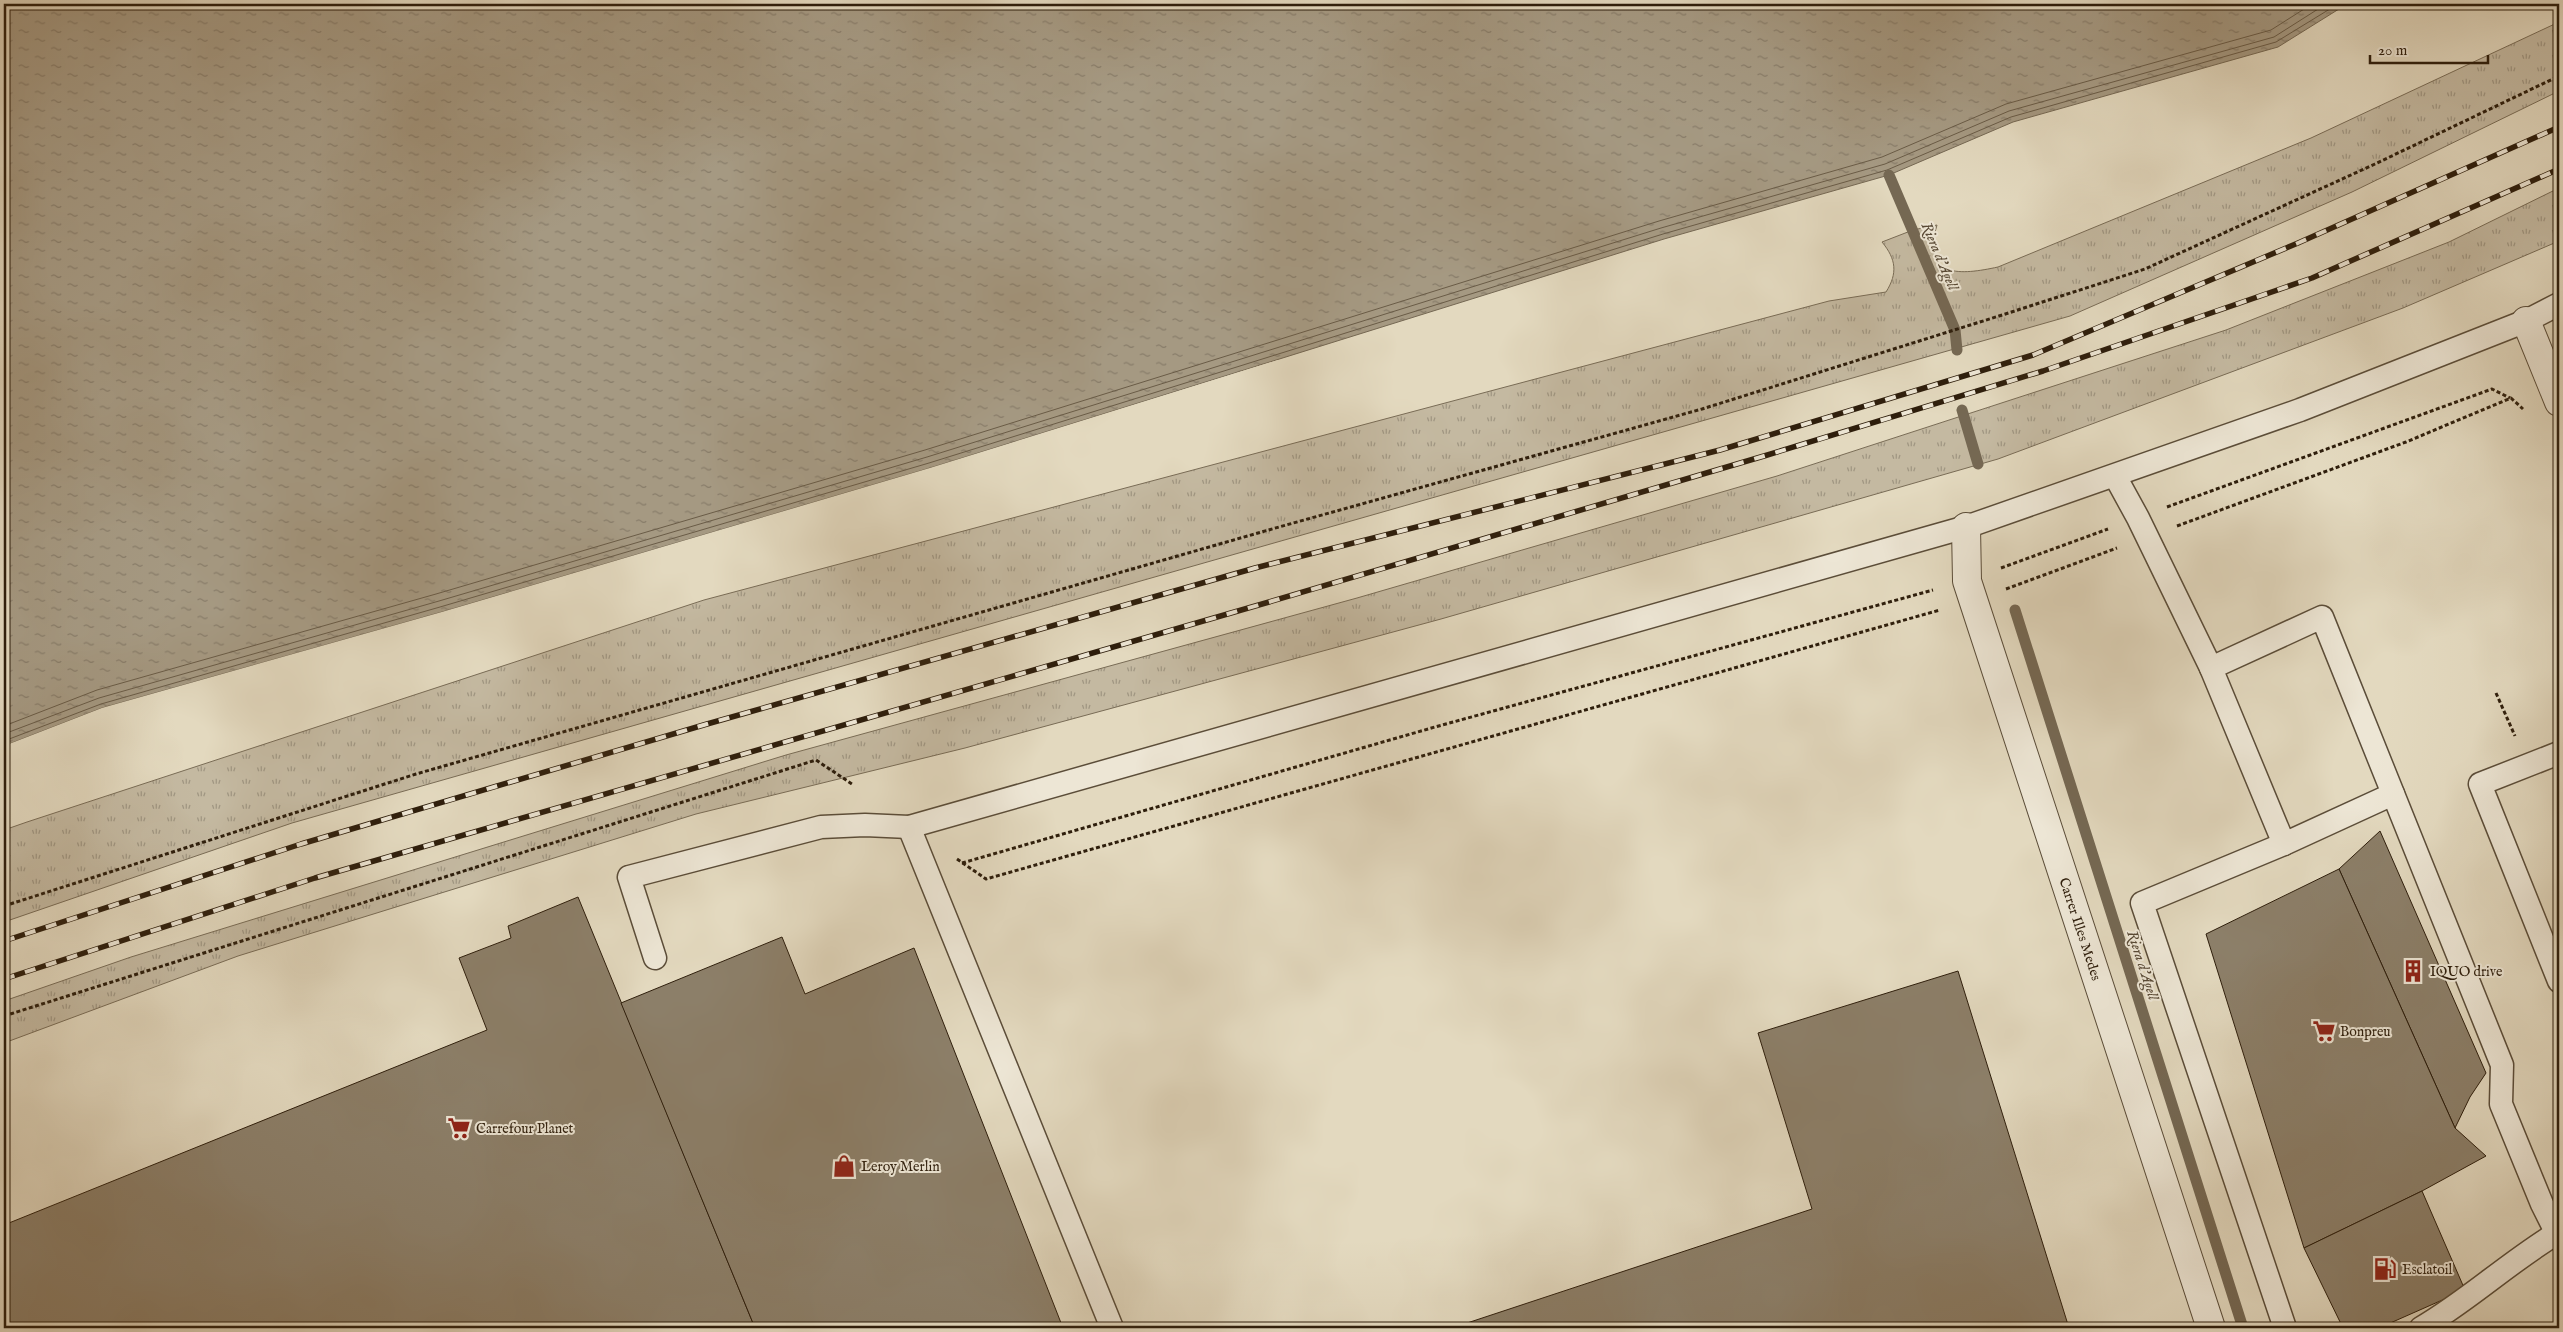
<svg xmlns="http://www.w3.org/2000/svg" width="2563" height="1332" font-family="'IM FELL English',serif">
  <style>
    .grass { fill: url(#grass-tufts); stroke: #796c56 }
    .water { fill: url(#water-ripples); stroke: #756853 }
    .pier { fill: #e3d9bf }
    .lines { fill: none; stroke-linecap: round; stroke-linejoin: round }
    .shore { stroke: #6a5c47; stroke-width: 1 }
    .stream { stroke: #756853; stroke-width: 11 }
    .building { fill: #8c7f69; stroke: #2e1e0c }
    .lane-casing { stroke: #5b4d39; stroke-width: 25 }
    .street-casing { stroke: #5b4d39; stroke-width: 30 }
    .path { stroke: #2e1e0c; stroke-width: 3; stroke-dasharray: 4 2.5; stroke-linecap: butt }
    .lane { stroke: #ede6d5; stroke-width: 22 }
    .street { stroke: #ede6d5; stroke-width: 28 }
    .rail-casing { stroke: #2e1e0c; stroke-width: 5.5 }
    .rail { stroke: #ede6d5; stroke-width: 4; stroke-dasharray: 11; stroke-linecap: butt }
    .labels { text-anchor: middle; stroke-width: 4; stroke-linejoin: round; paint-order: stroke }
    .street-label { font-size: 14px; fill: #2e1e0c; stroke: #ede6d5 }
    .poi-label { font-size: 14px; fill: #2e1e0c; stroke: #ede6d5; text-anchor: start }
    .water-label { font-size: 15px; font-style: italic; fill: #584935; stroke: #ede6d5 }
  </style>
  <defs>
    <pattern id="grass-tufts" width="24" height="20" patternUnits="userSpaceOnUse" patternTransform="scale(1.25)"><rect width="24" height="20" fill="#c4b9a1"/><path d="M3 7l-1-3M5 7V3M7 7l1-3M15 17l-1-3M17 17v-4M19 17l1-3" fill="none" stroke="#a09682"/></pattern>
    <pattern id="water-ripples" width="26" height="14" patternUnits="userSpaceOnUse" patternTransform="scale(1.25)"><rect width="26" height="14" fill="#a59982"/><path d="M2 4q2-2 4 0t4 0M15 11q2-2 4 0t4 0" fill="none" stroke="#877c69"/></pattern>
  </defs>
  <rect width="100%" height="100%" fill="#e3d9bf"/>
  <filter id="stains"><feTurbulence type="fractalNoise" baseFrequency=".004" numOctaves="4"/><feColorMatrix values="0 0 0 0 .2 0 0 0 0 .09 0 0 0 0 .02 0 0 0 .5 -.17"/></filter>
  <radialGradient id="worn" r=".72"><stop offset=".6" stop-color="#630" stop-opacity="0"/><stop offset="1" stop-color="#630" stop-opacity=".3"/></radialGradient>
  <g class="grass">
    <path d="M2559,22V91L2352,192L2070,316L292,823L4,922V830L27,822L704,600L1829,301L1886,292C1898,273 1896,259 1882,242L1913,230L1937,225C1921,279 1961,275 1998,267L2311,138Z"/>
    <polygon points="2559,188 2559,241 2403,308 1998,459 1441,619 965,748 696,814 238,956 4,1043 4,1001 131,957 786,755 1357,598 1777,476 2226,330 2449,242"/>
  </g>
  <polygon class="water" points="4,4 2347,4 2278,47 2013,122 1889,175 1664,239 930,468 442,612 102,708 4,746"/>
  <polygon class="pier" points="1278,360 1284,360 931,471 442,614 103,711 4,749 4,746 102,708 442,612 930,468"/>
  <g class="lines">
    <g class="shore">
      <polyline points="4,726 97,690 436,594 925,450 1659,221 1882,157 2006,104 2271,30 2312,4"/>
      <polyline points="4,734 99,698 439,601 927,457 1661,228 1885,164 2009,111 2274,37 2326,4"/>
      <polyline points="4,741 101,704 440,607 929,463 1663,234 1887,170 2011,117 2276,42 2338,4"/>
    </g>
    <g class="stream">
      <polyline points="1889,175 1955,330 1957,350"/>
      <polyline points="1962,410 1978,464"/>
      <polyline points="2015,610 2243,1328"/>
    </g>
  </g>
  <g class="building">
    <polygon points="2380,831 2486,1073 2470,1097 2455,1128 2339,869"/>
    <polygon points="2339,869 2455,1128 2486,1156 2422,1191 2304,1248 2206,934"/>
    <polygon points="578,897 755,1328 4,1328 4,1225 487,1030 459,958 511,938 508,926"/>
    <polygon points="782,937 805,994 914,948 1063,1328 755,1328 621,1003"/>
    <polygon points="1958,971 2069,1328 1452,1328 1812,1209 1758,1033"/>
    <polygon points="2422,1191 2465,1290 2379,1328 2343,1328 2304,1248"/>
  </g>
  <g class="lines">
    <defs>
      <g id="lane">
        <polyline points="2115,476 2138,518 2211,668"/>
        <polyline points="2559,753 2480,784 2559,981"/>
        <polyline points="909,827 1112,1328"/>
        <polyline points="2284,844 2211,668 2322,617 2502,1065 2501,1104 2542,1204 2559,1238"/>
        <polyline points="655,958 629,877 821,827 865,825 909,827 1966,527 2300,410 2526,321 2559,304"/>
        <polyline points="2285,1328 2142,903 2284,844 2393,794"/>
        <path d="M2421,1328C2469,1300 2509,1262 2557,1233"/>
      </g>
      <g id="street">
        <polyline points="2526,321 2559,402"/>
        <path id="s1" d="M1966,527L1967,581L2211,1328"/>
      </g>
    </defs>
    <use href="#lane" class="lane-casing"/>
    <use href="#street" class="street-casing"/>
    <g class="path">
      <polyline points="2167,507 2492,389 2510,398"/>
      <polyline points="2177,526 2406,442 2511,398 2523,409"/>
      <polyline points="2001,568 2108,529"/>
      <polyline points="2006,589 2117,548"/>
      <polyline points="2496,693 2515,736"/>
      <polyline points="957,859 986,879 1940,610"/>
      <polyline points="962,863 1435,727 1933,590"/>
      <polyline points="4,906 416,774 1279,527 1702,409 1999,316 2145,269 2375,164 2559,76"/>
      <polyline points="4,1016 816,760 852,784"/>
    </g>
    <use href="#lane" class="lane"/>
    <use href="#street" class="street"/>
    <defs>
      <g id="rail">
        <polyline points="4,941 301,844 707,724 1255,568 1720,450 2033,355 2298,243 2559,127"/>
        <polyline points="4,979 315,878 1269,602 1764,456 2043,371 2312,278 2559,169"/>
      </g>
    </defs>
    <use href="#rail" class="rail-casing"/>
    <use href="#rail" class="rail"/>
  </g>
  <defs>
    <symbol id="building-bare" viewBox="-9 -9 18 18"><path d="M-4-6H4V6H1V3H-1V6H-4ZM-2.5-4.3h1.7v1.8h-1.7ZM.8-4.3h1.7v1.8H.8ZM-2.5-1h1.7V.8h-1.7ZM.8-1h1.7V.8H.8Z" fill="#8f2418" stroke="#ede6d5" stroke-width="2.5" paint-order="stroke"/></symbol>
    <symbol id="supermarket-bare" viewBox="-9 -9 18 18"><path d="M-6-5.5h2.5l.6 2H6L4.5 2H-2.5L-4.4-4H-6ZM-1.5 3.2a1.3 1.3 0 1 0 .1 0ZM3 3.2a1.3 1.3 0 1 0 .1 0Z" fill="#8f2418" stroke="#ede6d5" stroke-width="2.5" paint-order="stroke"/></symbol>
    <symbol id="shop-bare" viewBox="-9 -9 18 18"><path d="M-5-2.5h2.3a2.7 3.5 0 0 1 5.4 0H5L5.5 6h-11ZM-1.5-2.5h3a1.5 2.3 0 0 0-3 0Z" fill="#8f2418" stroke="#ede6d5" stroke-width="2.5" paint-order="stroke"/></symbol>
    <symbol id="fuel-bare" viewBox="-9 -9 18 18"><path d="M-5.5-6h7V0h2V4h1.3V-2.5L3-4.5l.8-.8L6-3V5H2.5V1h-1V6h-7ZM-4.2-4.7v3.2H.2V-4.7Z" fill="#8f2418" stroke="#ede6d5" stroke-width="2.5" paint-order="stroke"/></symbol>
  </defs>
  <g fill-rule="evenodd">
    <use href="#building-bare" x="2397" y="955" width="32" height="32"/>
    <use href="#supermarket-bare" x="2308" y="1015" width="32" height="32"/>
    <use href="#supermarket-bare" x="443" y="1112" width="32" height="32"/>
    <use href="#shop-bare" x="828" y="1150" width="32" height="32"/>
    <use href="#fuel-bare" x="2369" y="1253" width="32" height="32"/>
  </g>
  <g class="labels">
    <g class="street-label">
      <text dy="5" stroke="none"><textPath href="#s1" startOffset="420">Carrer Illes Medes</textPath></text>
    </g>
    <g class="poi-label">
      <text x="2430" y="976">IQUO drive</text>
      <text x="2340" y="1036">Bonpreu</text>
      <text x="476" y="1133">Carrefour Planet</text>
      <text x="861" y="1171">Leroy Merlin</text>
      <text x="2402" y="1274">Esclatoil</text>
    </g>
    <g class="water-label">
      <text transform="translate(1940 256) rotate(67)" y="5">Riera d'Agell</text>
      <text transform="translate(2143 965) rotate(72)" y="5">Riera d'Agell</text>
    </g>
  </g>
  <rect width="2563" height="1332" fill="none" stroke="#e3d9bf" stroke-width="20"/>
  <rect x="5" y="5" width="2553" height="1322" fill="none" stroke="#2e1e0c" stroke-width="2.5"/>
  <rect x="10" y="10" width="2543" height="1312" fill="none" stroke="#2e1e0c"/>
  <path d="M2370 55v8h118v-8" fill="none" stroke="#2e1e0c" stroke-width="2.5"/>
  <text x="2378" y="55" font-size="15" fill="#2e1e0c" stroke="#ede6d5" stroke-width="4" paint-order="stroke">20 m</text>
  <rect width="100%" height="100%" filter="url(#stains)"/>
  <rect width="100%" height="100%" fill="url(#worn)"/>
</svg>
